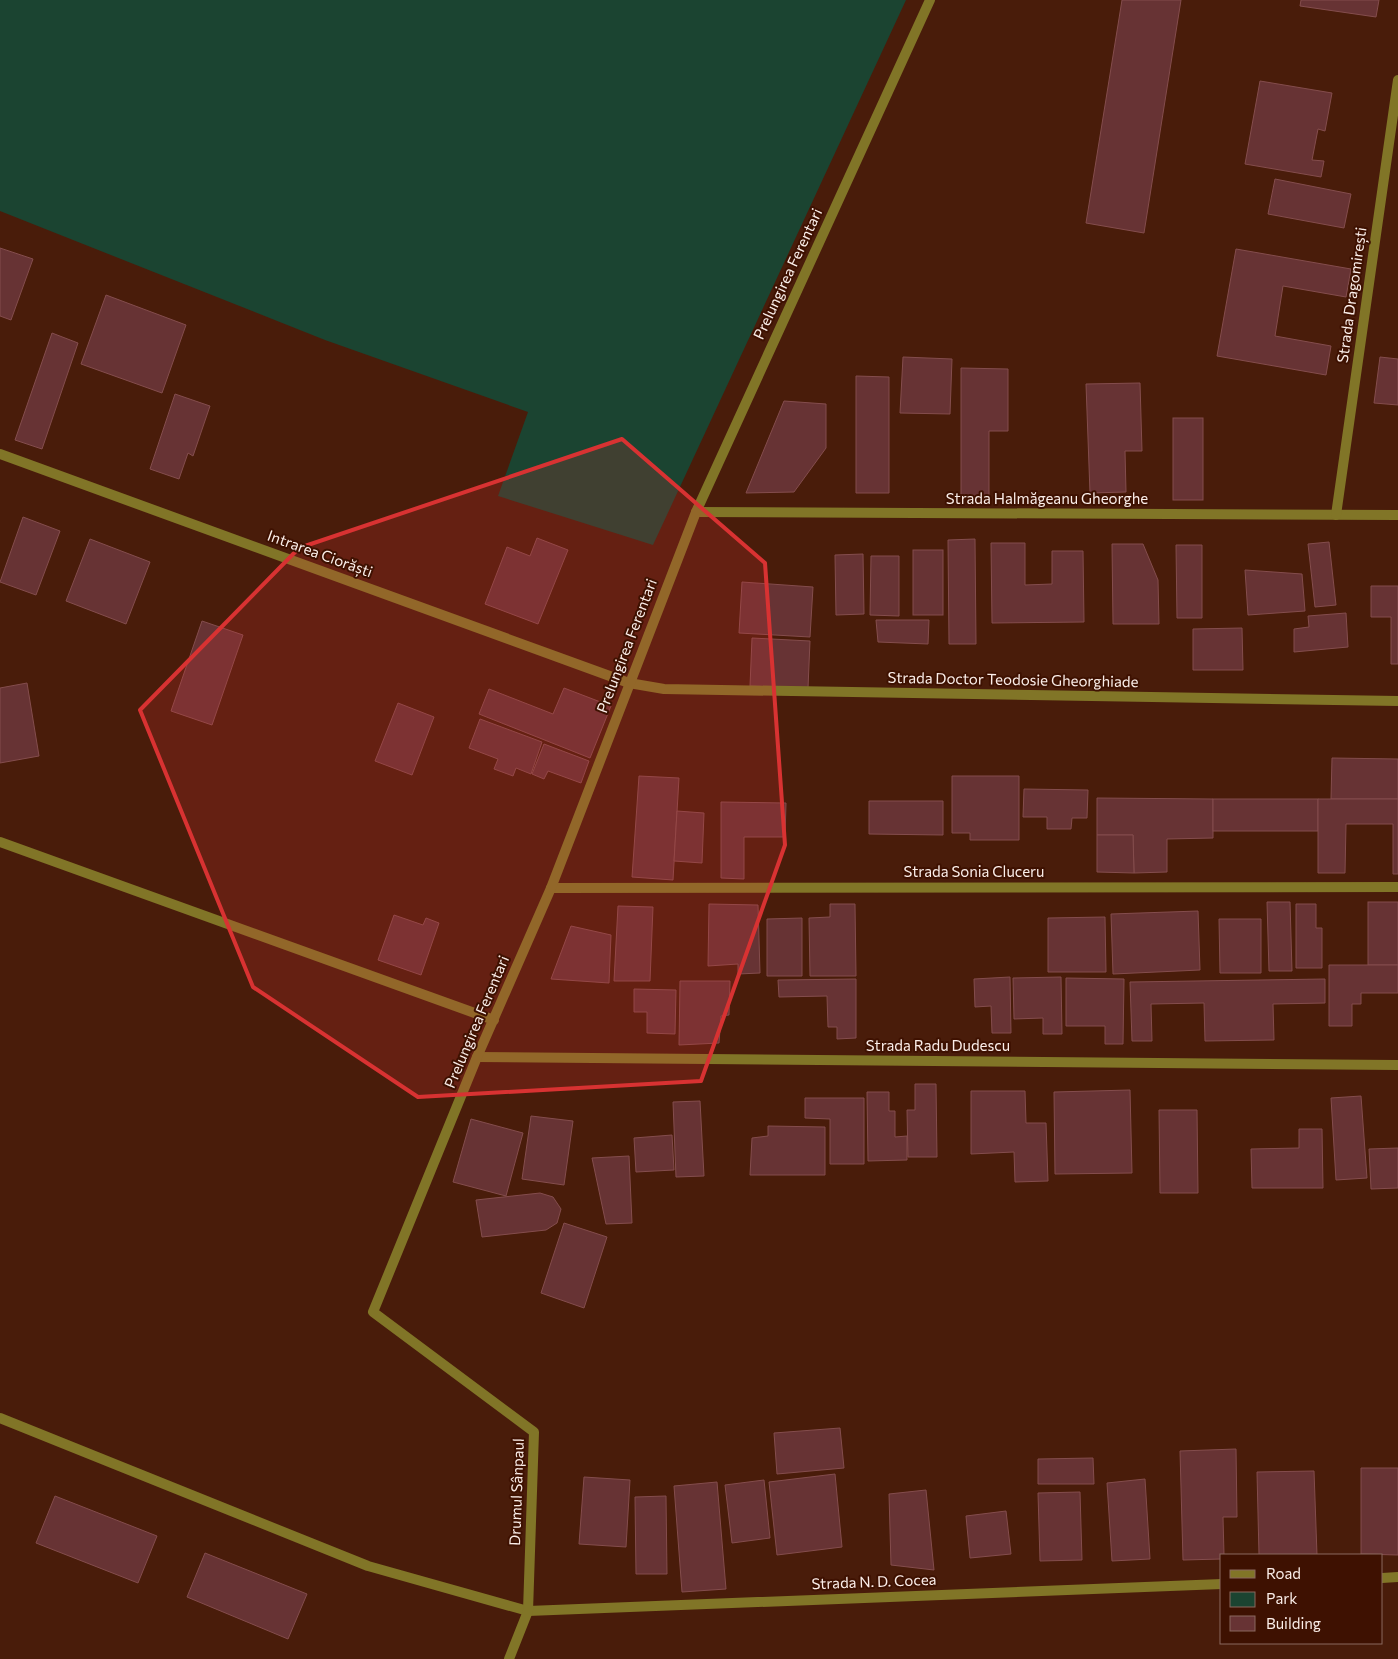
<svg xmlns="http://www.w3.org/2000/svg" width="1398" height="1659" font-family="Commissioner,sans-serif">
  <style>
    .green { fill: #1b4431 }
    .building { fill: #673334; stroke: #844d4d }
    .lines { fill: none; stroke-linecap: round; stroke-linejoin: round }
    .service { stroke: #817527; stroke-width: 10 }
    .minor { stroke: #817527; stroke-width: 10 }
    .marked { fill: #d83232; fill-opacity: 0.2; stroke: #d83232; stroke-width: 4; stroke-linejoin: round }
    .labels { text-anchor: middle; stroke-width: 4; stroke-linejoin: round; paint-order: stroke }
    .street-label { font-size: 15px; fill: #fbeee9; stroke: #3e1101 }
  </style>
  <rect width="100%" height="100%" fill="#491c0a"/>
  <polygon class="green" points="0,0 906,0 653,545 498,496 528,412 325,340 0,211"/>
  <g class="building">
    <polygon points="1122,0 1181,0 1144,233 1086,223"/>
    <polygon points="1301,0 1379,0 1376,17 1300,6"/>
    <polygon points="1260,81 1332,93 1325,131 1318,129 1312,160 1324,161 1321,177 1245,164"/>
    <polygon points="1275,179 1351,194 1344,228 1268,214"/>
    <polygon points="0,248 33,259 11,320 0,316"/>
    <polygon points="1236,249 1351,269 1346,297 1283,286 1275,336 1331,346 1326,375 1217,356"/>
    <polygon points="106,295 186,325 162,393 81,364"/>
    <polygon points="52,333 78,343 42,449 15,440"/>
    <polygon points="903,357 952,359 950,414 900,413"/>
    <polygon points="1380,357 1398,359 1398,405 1374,403"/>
    <polygon points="961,368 1008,369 1008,431 989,431 989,497 961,496"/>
    <polygon points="856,376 889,377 889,493 856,493"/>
    <polygon points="1140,383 1142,451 1125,451 1126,492 1090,493 1086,384"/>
    <polygon points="175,394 210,406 193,456 188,453 179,479 150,469"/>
    <polygon points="784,401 826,404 826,448 794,492 746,493"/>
    <rect x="1173" y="418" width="30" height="82"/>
    <polygon points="23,517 60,531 36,595 0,582"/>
    <polygon points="537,538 568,550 538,624 485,604 507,547 530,556"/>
    <polygon points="90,539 150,562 126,624 66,601"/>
    <polygon points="975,539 976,644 949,644 948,540"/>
    <polygon points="1329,542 1336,605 1315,607 1308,544"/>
    <polygon points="991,543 1025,543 1025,585 1052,584 1052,551 1083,551 1084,622 992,623"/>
    <polygon points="1112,544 1143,544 1158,580 1159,624 1113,624"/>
    <polygon points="1176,545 1202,545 1202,618 1177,618"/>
    <rect x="913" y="550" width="30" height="65"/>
    <polygon points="863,554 864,614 836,615 835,555"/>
    <polygon points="871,556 899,556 899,616 870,615"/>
    <polygon points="1245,570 1302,574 1305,611 1248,615"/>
    <polygon points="742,582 813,587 810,637 739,633"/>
    <polygon points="1371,586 1398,586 1398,664 1391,664 1391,617 1371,617"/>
    <polygon points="1346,613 1348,647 1294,652 1294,629 1309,627 1308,616"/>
    <polygon points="876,620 929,620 928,644 878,642"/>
    <polygon points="202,621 243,635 212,725 171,711"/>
    <polygon points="1242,628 1243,670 1193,670 1193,629"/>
    <polygon points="752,638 810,641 808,688 750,686"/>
    <polygon points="27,683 39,756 0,763 0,688"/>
    <polygon points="564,688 611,706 590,758 479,714 489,689 553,714"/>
    <polygon points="398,703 434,717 412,775 375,761"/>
    <polygon points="480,719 542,742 531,774 516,768 513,776 494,769 498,759 469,748"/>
    <polygon points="544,744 589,761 581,783 548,771 544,779 532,774"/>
    <polygon points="1332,758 1398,759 1398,799 1331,799"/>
    <polygon points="639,776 679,778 673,880 632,877"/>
    <polygon points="952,776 1019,776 1019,840 970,840 970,833 952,833"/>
    <polygon points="1024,789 1088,790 1087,818 1072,818 1071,829 1047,829 1047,817 1023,817"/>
    <polygon points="1097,798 1213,799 1213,838 1167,839 1167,872 1134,873 1133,835 1097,835"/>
    <rect x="1213" y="799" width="105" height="32"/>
    <polygon points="1318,799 1398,799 1398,874 1393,874 1393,824 1346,824 1345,873 1318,873"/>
    <polygon points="869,801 943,801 943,835 869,834"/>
    <polygon points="721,802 786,803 785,837 744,837 744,879 721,878"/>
    <polygon points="677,811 704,813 702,863 674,861"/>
    <polygon points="1097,835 1133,835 1134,873 1097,872"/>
    <polygon points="1267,902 1290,902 1292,971 1269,971"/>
    <rect x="1368" y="902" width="30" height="63"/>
    <polygon points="709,904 758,905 760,973 738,974 738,964 708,966"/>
    <polygon points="830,904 855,904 856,976 810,976 809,918 830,917"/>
    <polygon points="1296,904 1316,904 1316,928 1322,928 1322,968 1296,968"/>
    <polygon points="618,906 653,907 650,981 614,981"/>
    <polygon points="1198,911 1200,970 1113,974 1111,914"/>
    <polygon points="394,915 423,925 426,918 439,923 421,975 378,960"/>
    <polygon points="1105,917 1106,972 1048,972 1048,918"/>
    <polygon points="802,918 802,976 767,976 767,919"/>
    <polygon points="1219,919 1261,919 1261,973 1220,973"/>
    <polygon points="571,926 611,935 609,983 551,979"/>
    <polygon points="1329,965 1398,965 1398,993 1361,993 1361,1004 1352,1004 1352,1026 1329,1026"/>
    <polygon points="1010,977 1011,1033 992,1033 991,1006 975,1007 974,979"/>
    <polygon points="1061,977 1062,1034 1043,1034 1043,1018 1014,1019 1013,978"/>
    <polygon points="1066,978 1124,979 1123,1044 1105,1044 1105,1026 1066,1026"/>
    <polygon points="856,979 856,1038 837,1039 837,1027 828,1027 827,996 779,997 778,980"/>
    <polygon points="1325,979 1325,1003 1273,1004 1274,1040 1205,1041 1204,1003 1151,1004 1152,1041 1132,1041 1130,982"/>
    <polygon points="680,981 730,981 729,1015 721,1016 719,1043 679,1045"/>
    <polygon points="634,989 676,990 675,1034 647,1033 647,1012 634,1012"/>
    <polygon points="915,1084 936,1084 937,1157 908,1157 907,1110 915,1110"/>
    <polygon points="1130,1090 1132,1173 1055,1174 1054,1092"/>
    <polygon points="971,1091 1025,1091 1026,1123 1046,1123 1048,1181 1015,1182 1014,1152 971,1154"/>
    <polygon points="867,1092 889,1092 889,1111 895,1111 895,1137 907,1136 907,1160 868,1161"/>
    <polygon points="1361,1096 1367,1178 1336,1180 1331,1098"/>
    <polygon points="805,1098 864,1098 864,1164 830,1164 830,1119 805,1118"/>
    <polygon points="700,1101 704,1176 676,1177 673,1102"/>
    <polygon points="1159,1110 1197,1110 1198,1193 1160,1193"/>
    <polygon points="531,1116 573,1121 564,1185 522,1179"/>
    <polygon points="471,1119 523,1133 506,1196 453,1182"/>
    <polygon points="768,1126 825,1127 825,1175 750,1175 752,1138 768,1136"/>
    <polygon points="1299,1129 1322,1129 1323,1188 1252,1188 1251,1149 1299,1148"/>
    <polygon points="672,1135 674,1170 636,1172 634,1138"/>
    <polygon points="1398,1148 1398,1188 1371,1189 1369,1149"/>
    <polygon points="629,1156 632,1223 606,1224 592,1158"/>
    <polygon points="540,1193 553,1197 561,1209 557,1223 546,1230 482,1237 476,1200"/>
    <polygon points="564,1223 607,1237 584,1308 541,1293"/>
    <polygon points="840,1428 844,1468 777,1474 774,1433"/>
    <polygon points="1236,1449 1237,1517 1223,1517 1224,1555 1222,1555 1222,1559 1183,1560 1180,1451"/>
    <polygon points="1093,1458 1094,1484 1038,1484 1038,1459"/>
    <polygon points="1361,1468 1398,1468 1398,1555 1361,1554"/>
    <polygon points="1314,1471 1317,1555 1259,1555 1257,1472"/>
    <polygon points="835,1474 842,1547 777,1555 769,1482"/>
    <polygon points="584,1477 630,1480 626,1547 579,1544"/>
    <polygon points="1145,1479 1150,1559 1112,1561 1107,1483"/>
    <polygon points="764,1480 770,1538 732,1543 725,1485"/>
    <polygon points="717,1482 726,1589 682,1592 674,1486"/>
    <polygon points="926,1490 934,1570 891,1565 889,1494"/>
    <polygon points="1080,1492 1082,1560 1040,1561 1038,1493"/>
    <polygon points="55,1496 157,1536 138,1583 36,1543"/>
    <polygon points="666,1496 667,1574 636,1574 635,1497"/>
    <polygon points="1006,1511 1011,1554 970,1558 966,1516"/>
    <polygon points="205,1553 307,1594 288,1639 187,1597"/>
  </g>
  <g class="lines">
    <polyline class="service" points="0,842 494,1020"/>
    <g class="minor">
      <polyline points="0,454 629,683 664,689 1398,701"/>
      <polyline points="696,512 1398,515"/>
      <polyline points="1336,515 1398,80"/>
      <polyline points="551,888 1398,887"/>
      <polyline points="477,1057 1398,1065"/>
      <polyline points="0,1418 368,1566 528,1611 1222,1584"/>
      <polyline points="1382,1578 1398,1577"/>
      <polyline points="509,1659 528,1611 534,1432 373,1312 477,1057 551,888 696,512 930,0"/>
    </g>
  </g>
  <path class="marked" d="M622,439L765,563L785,845L701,1081L418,1097L253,987L140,710L299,548Z"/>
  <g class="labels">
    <g class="street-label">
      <text transform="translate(788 274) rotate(-65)" y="5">Prelungirea Ferentari</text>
      <text transform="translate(1352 295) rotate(-82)" y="5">Strada Dragomirești</text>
      <text x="1047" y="504">Strada Halmăgeanu Gheorghe</text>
      <text transform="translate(320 554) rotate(20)" y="5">Intrarea Ciorăști</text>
      <text transform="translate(627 646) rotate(-69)" y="5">Prelungirea Ferentari</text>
      <text transform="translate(1013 680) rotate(1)" y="5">Strada Doctor Teodosie Gheorghiade</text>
      <text x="974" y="877">Strada Sonia Cluceru</text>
      <text transform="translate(477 1022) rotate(-67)" y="5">Prelungirea Ferentari</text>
      <text x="938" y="1051">Strada Radu Dudescu</text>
      <text transform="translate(517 1492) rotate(-88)" y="5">Drumul Sânpaul</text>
      <text transform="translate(874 1582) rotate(-2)" y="5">Strada N. D. Cocea</text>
    </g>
  </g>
  <rect x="1220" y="1554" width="162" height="90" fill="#3e1101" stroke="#8a695e"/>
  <rect x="1230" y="1570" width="25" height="8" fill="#817527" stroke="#8a695e"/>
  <text x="1266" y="1579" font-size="15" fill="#fbeee9">Road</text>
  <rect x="1230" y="1592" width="25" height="15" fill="#1b4431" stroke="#8a695e"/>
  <text x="1266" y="1604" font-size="15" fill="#fbeee9">Park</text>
  <rect x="1230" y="1616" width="25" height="15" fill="#673334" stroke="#8a695e"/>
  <text x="1266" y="1629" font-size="15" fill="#fbeee9">Building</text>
</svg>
